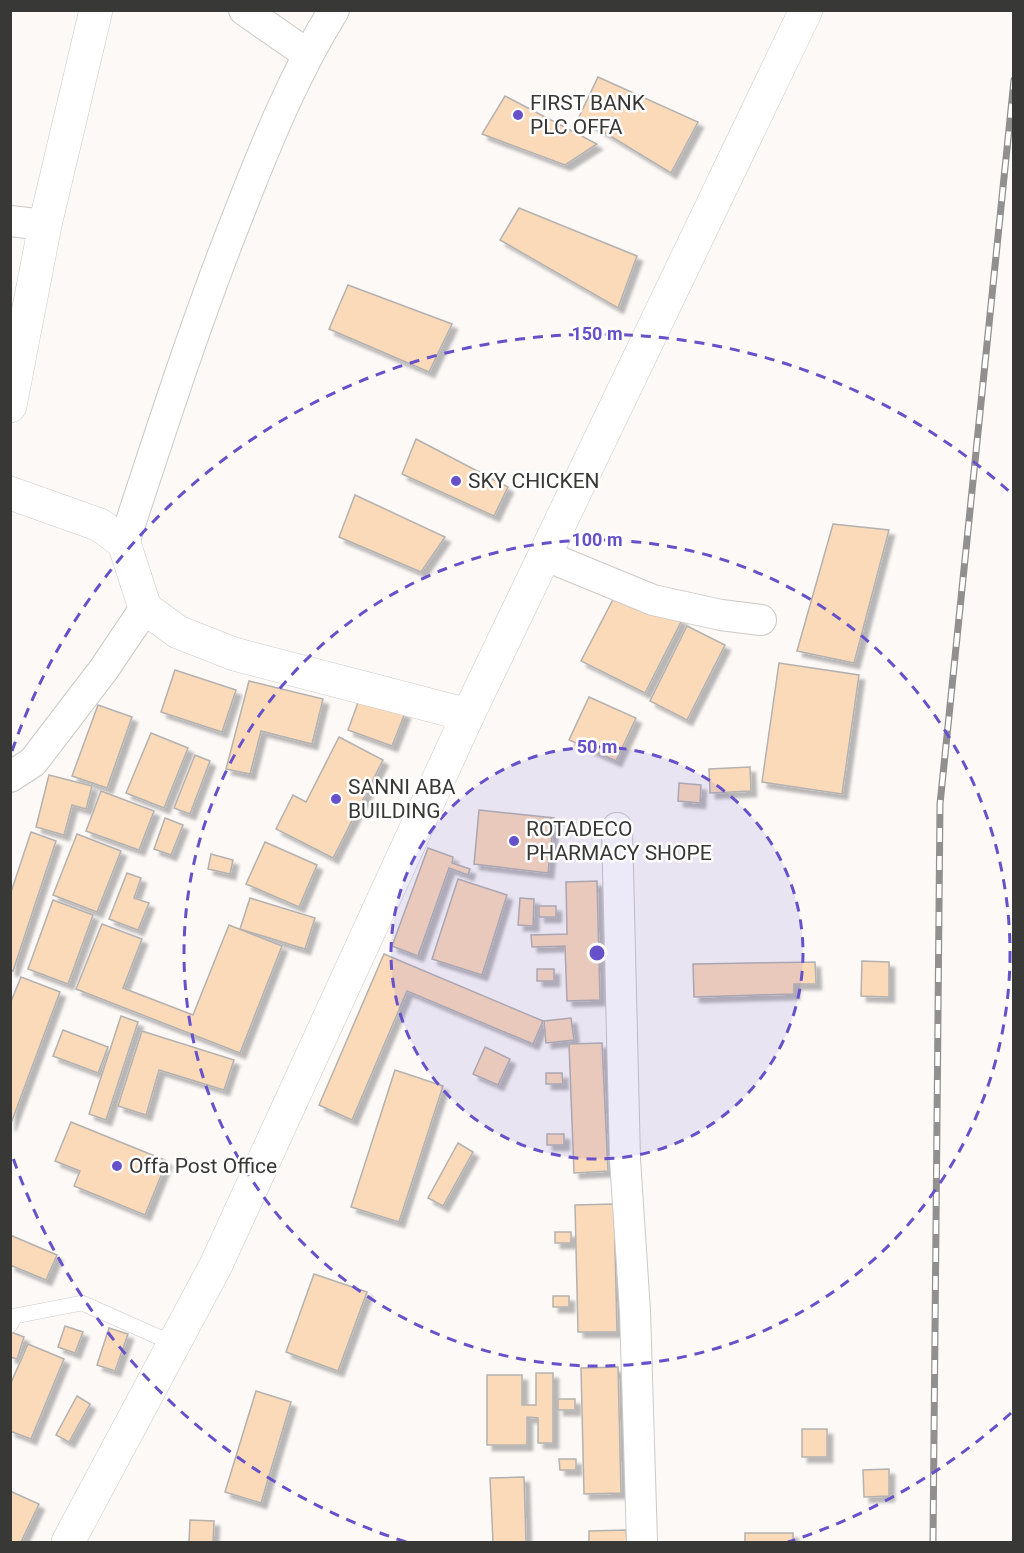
<svg xmlns="http://www.w3.org/2000/svg" width="1024" height="1553" font-family="Roboto,sans-serif">
  <style>
    .building { fill: #fbdab9; stroke: #b4b2b0; stroke-width: 1.5; filter: url(#shadow) }
    .lines { fill: none; stroke-linecap: round; stroke-linejoin: round }
    .service-casing { stroke: #ccc9c7; stroke-width: 16 }
    .minor-casing { stroke: #ccc9c7; stroke-width: 32 }
    .tertiary-casing { stroke: #ccc9c7; stroke-width: 34 }
    .primary-casing { stroke: #ccc9c7; stroke-width: 34 }
    .service { stroke: #fff; stroke-width: 15 }
    .minor { stroke: #fff; stroke-width: 30 }
    .tertiary { stroke: #fff; stroke-width: 33 }
    .primary { stroke: #fff; stroke-width: 33 }
    .rail-casing { stroke: #91908e; stroke-width: 7 }
    .rail { stroke: #fff; stroke-width: 4.5; stroke-dasharray: 14; stroke-linecap: butt }
    .ring { fill: none; stroke: #6651ca; stroke-width: 3; stroke-dasharray: 10 8 }
    .poi-dot { fill: #6651ca; stroke: #fff; stroke-width: 2 }
    .labels { text-anchor: middle; stroke-width: 5; stroke-linejoin: round; paint-order: stroke }
    .poi-label { font-size: 21px; fill: #383837; stroke: #fff; text-anchor: start }
    .centre { fill: #6651ca; stroke: #fff; stroke-width: 3 }
    .ring-label { font-size: 18px; text-anchor: middle; font-weight: bold; fill: #6651ca; stroke: #fff; stroke-width: 5; stroke-linejoin: round; paint-order: stroke }
  </style>
  <defs>
    <filter id="shadow"><feDropShadow dx="5.5" dy="5.5" stdDeviation="1.5" flood-color="#0004"/></filter>
  </defs>
  <rect width="100%" height="100%" fill="#fcf9f7"/>
  <g class="building">
    <polygon points="598,77 698,122 671,173 579,117"/>
    <polygon points="505,96 597,144 565,165 482,134"/>
    <polygon points="519,208 637,256 618,308 500,240"/>
    <polygon points="348,285 452,324 429,372 329,329"/>
    <polygon points="416,439 508,487 494,516 402,474"/>
    <polygon points="355,495 445,537 421,572 339,537"/>
    <polygon points="833,524 889,530 854,663 797,651"/>
    <polygon points="619,588 682,620 645,693 581,661"/>
    <polygon points="687,626 725,645 687,720 650,701"/>
    <polygon points="779,663 859,675 842,794 762,782"/>
    <polygon points="175,670 236,690 222,732 161,712"/>
    <polygon points="249,681 323,699 312,744 261,731 250,774 226,769"/>
    <polygon points="360,697 405,713 392,746 348,730"/>
    <polygon points="589,697 636,718 616,761 569,740"/>
    <polygon points="98,705 132,717 107,788 72,776"/>
    <polygon points="151,733 188,748 164,808 126,793"/>
    <polygon points="339,737 383,760 333,858 276,829 293,795 306,802"/>
    <polygon points="195,755 210,761 190,814 174,808"/>
    <polygon points="750,767 751,791 710,793 709,769"/>
    <polygon points="49,775 92,786 86,809 72,805 64,835 36,827"/>
    <polygon points="679,783 701,785 700,803 678,801"/>
    <polygon points="101,791 154,811 139,850 86,831"/>
    <polygon points="479,810 554,818 548,873 474,864"/>
    <polygon points="165,818 183,825 171,855 154,849"/>
    <polygon points="31,832 56,841 13,971 10,970 10,895"/>
    <polygon points="77,834 121,851 97,912 53,895"/>
    <polygon points="265,842 317,865 299,907 246,884"/>
    <polygon points="428,848 453,857 452,863 470,869 468,875 449,868 418,956 392,946"/>
    <polygon points="211,854 233,860 230,874 208,869"/>
    <polygon points="127,873 141,878 134,898 149,903 138,930 109,919"/>
    <polygon points="458,879 507,895 482,975 432,959"/>
    <polygon points="597,881 600,1000 567,1001 565,946 532,947 531,935 567,934 566,882"/>
    <polygon points="250,898 315,918 305,949 240,929"/>
    <polygon points="520,898 534,899 533,926 518,925"/>
    <polygon points="53,900 93,915 68,984 28,969"/>
    <rect x="539" y="906" width="17" height="11"/>
    <polygon points="102,924 142,939 123,988 193,1015 229,925 282,946 240,1053 76,989"/>
    <polygon points="384,954 543,1021 533,1044 407,991 352,1120 319,1105"/>
    <polygon points="862,961 889,962 889,997 861,996"/>
    <polygon points="815,962 816,984 794,984 794,994 694,997 693,964"/>
    <rect x="537" y="969" width="17" height="12"/>
    <polygon points="21,977 60,992 10,1126 10,1004"/>
    <polygon points="121,1016 138,1022 106,1120 89,1114"/>
    <polygon points="571,1018 574,1040 546,1043 544,1021"/>
    <polygon points="63,1030 108,1047 98,1073 53,1056"/>
    <polygon points="142,1031 234,1060 224,1090 159,1070 146,1115 118,1106"/>
    <polygon points="602,1043 608,1171 574,1173 569,1044"/>
    <polygon points="485,1047 510,1059 498,1085 473,1074"/>
    <polygon points="395,1070 443,1086 399,1222 351,1207"/>
    <polygon points="546,1073 562,1073 563,1084 546,1084"/>
    <polygon points="71,1122 167,1161 145,1215 74,1186 80,1171 55,1161"/>
    <rect x="547" y="1134" width="17" height="11"/>
    <polygon points="458,1143 473,1152 443,1206 428,1198"/>
    <polygon points="614,1204 617,1332 578,1332 575,1205"/>
    <rect x="555" y="1232" width="16" height="11"/>
    <polygon points="10,1235 57,1255 46,1280 10,1265"/>
    <polygon points="314,1274 367,1292 338,1371 286,1352"/>
    <rect x="553" y="1296" width="16" height="11"/>
    <polygon points="65,1326 83,1332 75,1353 58,1347"/>
    <polygon points="109,1328 128,1334 115,1371 97,1365"/>
    <polygon points="11,1332 24,1337 17,1359 10,1357"/>
    <polygon points="28,1344 64,1359 31,1439 10,1431 10,1385"/>
    <polygon points="618,1367 621,1493 584,1494 581,1368"/>
    <polygon points="536,1373 553,1373 553,1443 538,1443 538,1418 527,1417 527,1445 487,1445 487,1375 522,1375 522,1405 536,1405"/>
    <polygon points="256,1391 291,1402 261,1503 225,1492"/>
    <polygon points="77,1396 90,1404 69,1442 56,1435"/>
    <rect x="558" y="1399" width="17" height="11"/>
    <rect x="802" y="1429" width="25" height="28"/>
    <polygon points="559,1459 576,1459 576,1470 560,1470"/>
    <polygon points="889,1469 889,1496 864,1497 863,1470"/>
    <polygon points="524,1477 526,1542 493,1542 490,1478"/>
    <polygon points="10,1491 39,1504 21,1542 10,1542"/>
    <polygon points="190,1520 214,1521 213,1542 189,1542"/>
    <polygon points="626,1530 627,1542 589,1542 589,1531"/>
    <rect x="745" y="1533" width="48" height="9"/>
  </g>
  <g class="lines">
    <defs>
      <polyline id="service" points="10,1325 15,1316 82,1303 172,1343"/>
      <g id="minor">
        <polyline points="244,10 307,54"/>
        <polyline points="10,221 45,225"/>
        <path d="M124,543C161,430 197,318 241,208C268,139 295,73 334,10"/>
        <polyline points="546,556 653,600 721,615 761,620"/>
        <polyline points="10,777 33,762 104,669 145,608"/>
        <polyline points="617,828 625,1159 635,1311 642,1542"/>
      </g>
      <g id="tertiary">
        <polyline points="10,406 45,225 96,10"/>
        <polyline points="10,493 100,525 124,543 145,608 178,632 234,654 468,715"/>
      </g>
      <polyline id="primary" points="68,1542 216,1265 468,715 806,10"/>
    </defs>
    <use href="#service" class="service-casing"/>
    <use href="#minor" class="minor-casing"/>
    <use href="#tertiary" class="tertiary-casing"/>
    <use href="#primary" class="primary-casing"/>
    <use href="#service" class="service"/>
    <use href="#minor" class="minor"/>
    <use href="#tertiary" class="tertiary"/>
    <use href="#primary" class="primary"/>
    <defs>
      <polyline id="rail" points="933,1542 940,804 1014,80"/>
    </defs>
    <use href="#rail" class="rail-casing"/>
    <use href="#rail" class="rail"/>
  </g>
  <circle cx="597" cy="953" r="206" fill="#6651ca" fill-opacity=".12"/>
  <g class="ring">
    <circle cx="597" cy="953" r="206"/>
    <circle cx="597" cy="953" r="413"/>
    <path d="M1011 1413A619 619 0 0 1 788 1542M406 1542A619 619 0 0 1 12 1155M12 751A619 619 0 0 1 1011 493"/>
  </g>
  <g class="poi-dot">
    <circle cx="518" cy="115" r="6"/>
    <circle cx="456" cy="481" r="6"/>
    <circle cx="336" cy="799" r="6"/>
    <circle cx="514" cy="841" r="6"/>
    <circle cx="117" cy="1166" r="6"/>
  </g>
  <g class="labels">
    <g class="poi-label">
      <text x="530" y="110">FIRST BANK<tspan x="530" dy="24">PLC OFFA</tspan></text>
      <text x="468" y="488">SKY CHICKEN</text>
      <text x="348" y="794">SANNI ABA<tspan x="348" dy="24">BUILDING</tspan></text>
      <text x="526" y="836">ROTADECO<tspan x="526" dy="24">PHARMACY SHOPE</tspan></text>
      <text x="129" y="1173">Offa Post Office</text>
    </g>
  </g>
  <circle cx="597" cy="953" r="9" class="centre"/>
  <g class="ring-label">
    <text x="597" y="340">150 m</text>
    <text x="597" y="546">100 m</text>
    <text x="597" y="753">50 m</text>
  </g>
  <rect width="1024" height="1553" fill="none" stroke="#383837" stroke-width="24"/>
</svg>
